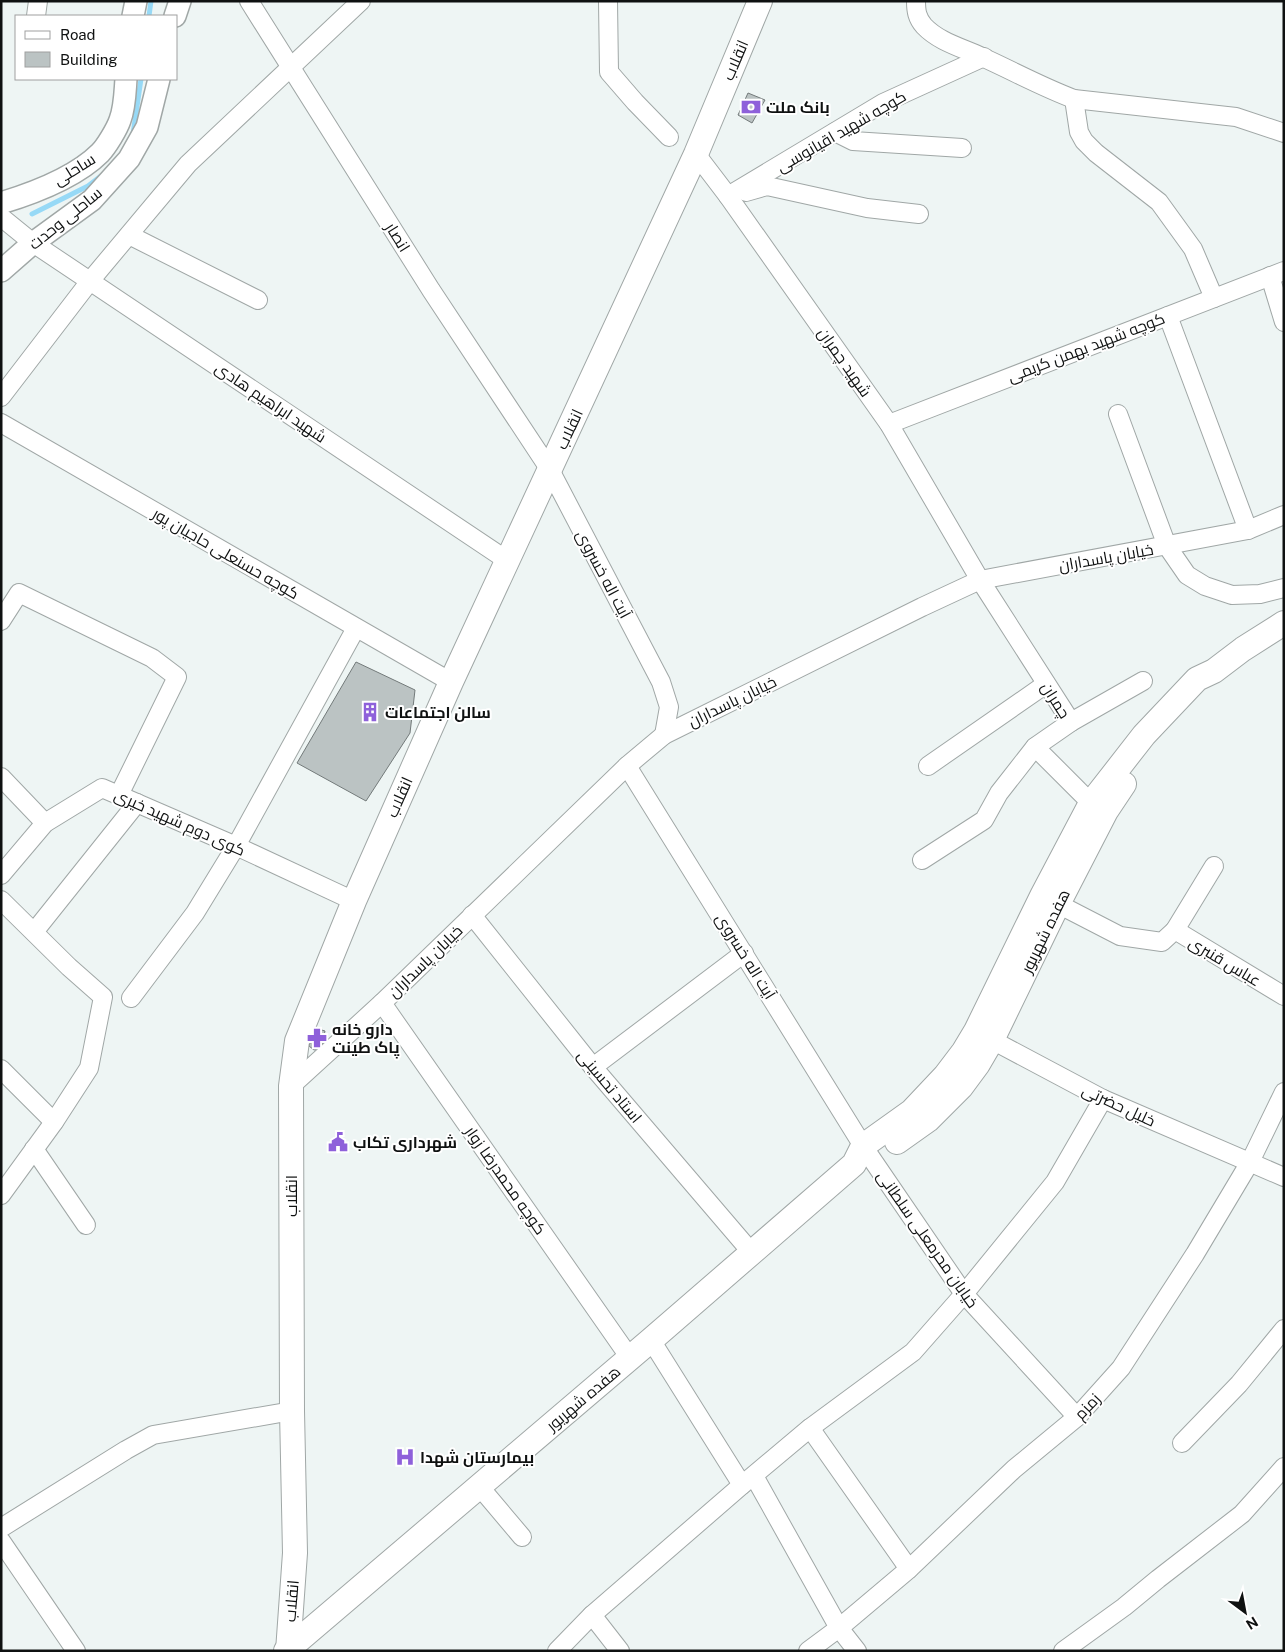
<svg xmlns="http://www.w3.org/2000/svg" width="1285" height="1652" font-family="'Public Sans',Cairo,sans-serif">
  <style>
    .lines { fill: none; stroke-linecap: round; stroke-linejoin: round }
    .stream { stroke: #97d9f6; stroke-width: 5 }
    .building { fill: #bbc3c3; stroke: #737a7a }
    .minor-casing { stroke: #a0a7a6; stroke-width: 20 }
    .tertiary-casing { stroke: #a0a7a6; stroke-width: 24 }
    .secondary-casing { stroke: #a0a7a6; stroke-width: 26 }
    .minor { stroke: #fff; stroke-width: 18 }
    .tertiary { stroke: #fff; stroke-width: 21 }
    .secondary { stroke: #fff; stroke-width: 24 }
    .labels { text-anchor: middle; stroke-width: 4; stroke-linejoin: round; paint-order: stroke }
    .street-label { font-size: 16px; fill: #0f1111; stroke: #fff }
    .poi-label { font-size: 16px; font-weight: bold; fill: #0f1111; stroke: #fff; text-anchor: start }
  </style>
  <rect width="100%" height="100%" fill="#eef5f4"/>
  <g class="lines">
    <g class="stream">
      <polyline points="149,16 151,1"/>
      <polyline points="133,134 141,79"/>
      <polyline points="32,214 88,186 101,176"/>
    </g>
  </g>
  <g class="building">
    <polygon points="748,93 765,100 752,123 738,115"/>
    <polygon points="356,662 415,690 410,733 366,801 297,763"/>
    <polygon points="315,1028 325,1031 321,1049 314,1050 309,1046"/>
  </g>
  <g class="lines">
    <defs>
      <g id="minor">
        <polyline points="249,1 431,290 550,470 661,682 669,707 664,735"/>
        <polyline points="608,1 609,72 635,102 669,137"/>
        <path d="M916,1C916,11 917,18 924,26C939,42 963,48 982,57C1013,71 1042,87 1074,99L1236,117L1284,133"/>
        <polyline points="36,16 38,1"/>
        <polyline points="1074,99 1079,132 1084,141 1096,153 1159,202 1193,249 1214,298"/>
        <polyline points="835,132 853,141 962,148"/>
        <polyline points="696,154 728,196 889,424 980,580 1071,722 1035,747 999,793 984,820 922,860"/>
        <polyline points="746,192 767,186 867,208 919,214"/>
        <polyline points="728,196 883,103 984,57"/>
        <polyline points="1,217 33,243 508,561"/>
        <polyline points="129,235 258,300"/>
        <polyline points="1270,276 1284,322"/>
        <polyline points="1168,316 1248,530"/>
        <polyline points="1,397 90,281 188,164 361,1"/>
        <polyline points="1118,414 1167,546 1187,575 1205,586 1232,595 1260,594 1284,588"/>
        <polyline points="1,423 451,682"/>
        <polyline points="889,424 1284,271"/>
        <polyline points="1,621 19,593 152,658 177,677 119,795"/>
        <polyline points="1071,722 1143,681"/>
        <polyline points="1035,747 1091,803"/>
        <polyline points="627,766 863,1146 964,1294 1077,1417"/>
        <polyline points="928,766 1046,684"/>
        <polyline points="1,777 45,823"/>
        <polyline points="1,875 45,823 102,788 236,846 354,901"/>
        <polyline points="1,900 69,967 103,997 89,1068 54,1122 1,1195"/>
        <polyline points="1058,904 1120,936 1162,942 1175,930 1284,996"/>
        <polyline points="472,915 593,1067 752,1253"/>
        <polyline points="1175,930 1214,866"/>
        <polyline points="34,932 137,803"/>
        <polyline points="131,998 195,913 236,846 356,628"/>
        <polyline points="382,1003 630,1358"/>
        <polyline points="992,1040 1103,1099 1284,1177"/>
        <polyline points="593,1067 744,953"/>
        <polyline points="1,1069 54,1122"/>
        <polyline points="291,1086 382,1003 627,766 664,735 922,607 980,580 1248,530 1284,515"/>
        <polyline points="34,1149 86,1225"/>
        <polyline points="651,1340 742,1485"/>
        <polyline points="810,1428 909,1569"/>
        <polyline points="1182,1443 1239,1384 1284,1329"/>
        <polyline points="754,1476 839,1628 857,1651"/>
        <polyline points="479,1486 522,1537"/>
        <polyline points="1,1528 126,1450 153,1435 292,1411"/>
        <polyline points="1,1541 76,1651"/>
        <polyline points="592,1615 620,1651"/>
        <polyline points="557,1651 592,1615 742,1485 810,1428 913,1352 964,1294 1055,1182 1103,1099"/>
        <polyline points="808,1651 839,1628 909,1569 1014,1469 1077,1417 1121,1368 1195,1254 1250,1162 1284,1092"/>
        <polyline points="1063,1651 1124,1607 1158,1579 1242,1514 1284,1467"/>
      </g>
      <g id="tertiary">
        <polyline points="133,16 136,1"/>
        <polyline points="175,16 180,1"/>
        <path d="M1,203C34,193 75,178 100,153C106,147 117,129 120,120C125,107 125,92 126,79"/>
        <polyline points="1,271 33,243 92,200 129,159 147,127 159,79"/>
      </g>
      <g id="secondary">
        <polyline points="897,1142 928,1120 961,1087 978,1064 992,1040 1058,904 1106,811 1124,784"/>
        <polyline points="286,1651 651,1340 854,1164 863,1146 912,1111 945,1076 964,1051 976,1031 1043,894 1091,803 1144,735 1197,679 1214,671 1243,649 1284,623"/>
        <polyline points="288,1651 295,1553 292,1411 291,1086 297,1041 354,901 451,682 696,154 760,1"/>
      </g>
    </defs>
    <use href="#minor" class="minor-casing"/>
    <use href="#tertiary" class="tertiary-casing"/>
    <use href="#secondary" class="secondary-casing"/>
    <use href="#minor" class="minor"/>
    <use href="#tertiary" class="tertiary"/>
    <use href="#secondary" class="secondary"/>
  </g>
  <defs>
    <symbol id="bank-bare" viewBox="-9 -9 18 18"><path d="M-6-4H6V4H-6ZM0-2.3a2.3 2.3 0 1 0 0 4.6a2.3 2.3 0 1 0 0-4.6Z" fill="#8e60da" stroke="#fff" stroke-width="2.5" paint-order="stroke"/></symbol>
    <symbol id="building-bare" viewBox="-9 -9 18 18"><path d="M-4-6H4V6H1V3H-1V6H-4ZM-2.5-4.3h1.7v1.8h-1.7ZM.8-4.3h1.7v1.8H.8ZM-2.5-1h1.7V.8h-1.7ZM.8-1h1.7V.8H.8Z" fill="#8e60da" stroke="#fff" stroke-width="2.5" paint-order="stroke"/></symbol>
    <symbol id="pharmacy-bare" viewBox="-9 -9 18 18"><path d="M-2-6h4v4h4v4h-4v4h-4v-4h-4v-4h4Z" fill="#8e60da" stroke="#fff" stroke-width="2.5" paint-order="stroke"/></symbol>
    <symbol id="civic-bare" viewBox="-9 -9 18 18"><path d="M-.6-6.5H3V-4.5H.6V-3L4-1V1h2V6H-6V1h2V-1L-.6-3ZM-1.2 2.5V6h2.4V2.5Z" fill="#8e60da" stroke="#fff" stroke-width="2.5" paint-order="stroke"/></symbol>
    <symbol id="hospital-bare" viewBox="-9 -9 18 18"><path d="M-5-5h3v3.5h4V-5h3V5h-3V1.5h-4V5h-3Z" fill="#8e60da" stroke="#fff" stroke-width="2.5" paint-order="stroke"/></symbol>
  </defs>
  <g fill-rule="evenodd">
    <use href="#bank-bare" x="737" y="93" width="28" height="28"/>
    <use href="#building-bare" x="356" y="698" width="28" height="28"/>
    <use href="#pharmacy-bare" x="303" y="1024" width="28" height="28"/>
    <use href="#civic-bare" x="324" y="1128" width="28" height="28"/>
    <use href="#hospital-bare" x="391" y="1443" width="28" height="28"/>
  </g>
  <g class="labels">
    <g class="street-label">
      <text transform="translate(735 60) rotate(-67)" y="6">انقلاب</text>
      <text transform="translate(841 131) rotate(-30)" y="6">کوچه شهید اقیانوسی</text>
      <text transform="translate(74 169) rotate(-32)" y="6">ساحلی</text>
      <text transform="translate(65 218) rotate(-39)" y="6">ساحلی وحدت</text>
      <text transform="translate(398 237) rotate(58)" y="6">انصار</text>
      <text transform="translate(1086 347) rotate(-21)" y="6">کوچه شهید بهمن کریمی</text>
      <text transform="translate(845 362) rotate(55)" y="6">شهید چمران</text>
      <text transform="translate(271 402) rotate(34)" y="6">شهید ابراهیم هادی</text>
      <text transform="translate(569 429) rotate(-65)" y="6">انقلاب</text>
      <text transform="translate(226 553) rotate(30)" y="6">کوچه حسنعلی حاجیان پور</text>
      <text transform="translate(1106 557) rotate(-10)" y="6">خیابان پاسداران</text>
      <text transform="translate(604 574) rotate(62)" y="6">آیت اله خسروی</text>
      <text transform="translate(1056 700) rotate(58)" y="6">چمران</text>
      <text transform="translate(732 701) rotate(-26)" y="6">خیابان پاسداران</text>
      <text transform="translate(399 797) rotate(-66)" y="6">انقلاب</text>
      <text transform="translate(180 822) rotate(24)" y="6">کوی دوم شهید خیری</text>
      <text transform="translate(1045 931) rotate(-64)" y="6">هفده شهریور</text>
      <text transform="translate(746 956) rotate(58)" y="6">آیت اله خسروی</text>
      <text transform="translate(425 961) rotate(-44)" y="6">خیابان پاسداران</text>
      <text transform="translate(1225 961) rotate(31)" y="6">عباس قنبری</text>
      <text transform="translate(610 1086) rotate(50)" y="6">استاد تحسینی</text>
      <text transform="translate(1119 1105) rotate(25)" y="6">خلیل حضرتی</text>
      <text transform="translate(506 1180) rotate(55)" y="6">کوچه محمدرضا زوار</text>
      <text transform="translate(291 1196) rotate(-90)" y="6">انقلاب</text>
      <text transform="translate(928 1239) rotate(55)" y="6">خیابان محرمعلی سلطانی</text>
      <text transform="translate(583 1398) rotate(-40)" y="6">هفده شهریور</text>
      <text transform="translate(1087 1406) rotate(-46)" y="6">زمزم</text>
      <text transform="translate(291 1601) rotate(-85)" y="6">انقلاب</text>
    </g>
    <g class="poi-label">
      <text x="766" y="113">بانک ملت</text>
      <text x="385" y="718">سالن اجتماعات</text>
      <text x="332" y="1035">دارو خانه<tspan x="332" dy="18">پاک طینت</tspan></text>
      <text x="353" y="1148">شهرداری تکاب</text>
      <text x="420" y="1463">بیمارستان شهدا</text>
    </g>
  </g>
  <rect width="1285" height="1652" fill="none" stroke="#0f1111" stroke-width="5"/>
  <rect x="15" y="15" width="162" height="65" fill="#ffffff" stroke="#9fa0a0"/>
  <rect x="25" y="31" width="25" height="8" fill="#ffffff" stroke="#9fa0a0"/>
  <text x="60" y="40" font-size="15" fill="#0f1111">Road</text>
  <rect x="25" y="52" width="25" height="15" fill="#bbc3c3" stroke="#9fa0a0"/>
  <text x="60" y="65" font-size="15" fill="#0f1111">Building</text>
  <g transform="translate(1245 1612) rotate(148)" stroke="#ffffff" stroke-width="4" paint-order="stroke">
  <path d="M0-4L9 19L0 12L-9 19Z" fill="#0f1111"/>
  <text y="-8" font-size="14" font-weight="bold" text-anchor="middle" fill="#0f1111">N</text>
  </g>
</svg>
